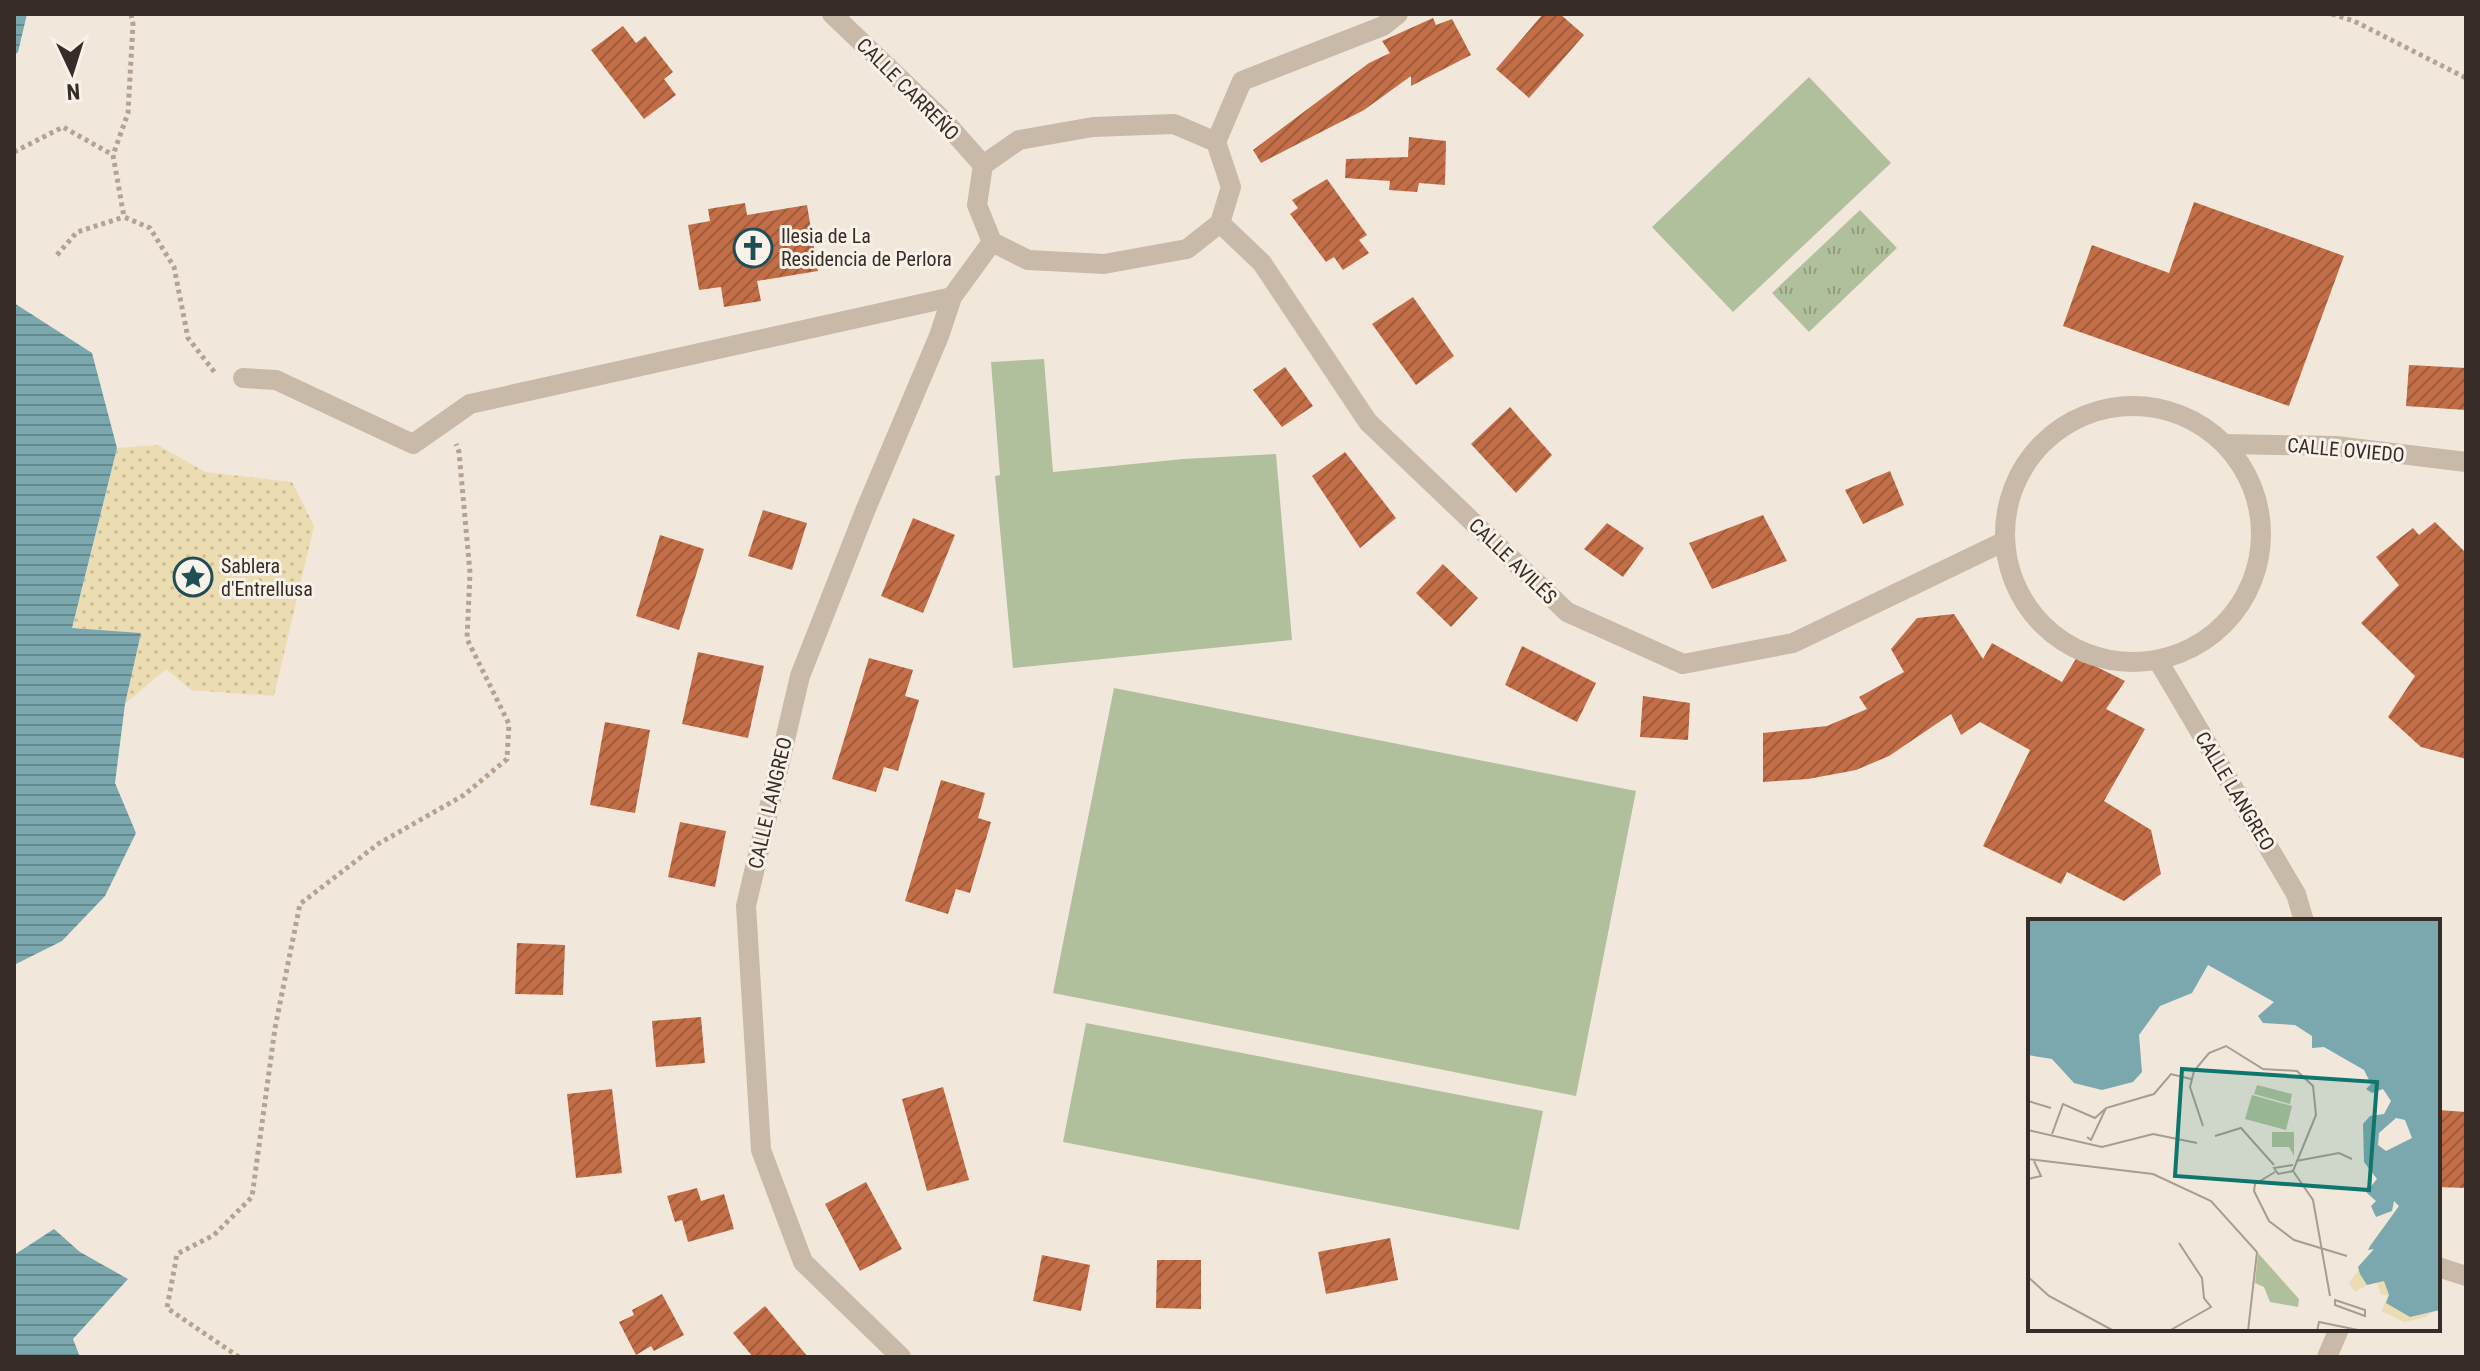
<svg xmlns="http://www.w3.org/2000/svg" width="2480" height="1371" font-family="'Roboto Condensed',sans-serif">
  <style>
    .grass { fill: url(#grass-tufts) }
    .sand { fill: url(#sand-dots) }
    .pitch { fill: #b1c09c }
    .water { fill: url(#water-rules) }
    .building { fill: url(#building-hatch) }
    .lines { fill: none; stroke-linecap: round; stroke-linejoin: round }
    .path { stroke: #b5a392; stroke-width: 5; stroke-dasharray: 4 4; stroke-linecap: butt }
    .minor { stroke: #c9b9a8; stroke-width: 20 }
    .labels { text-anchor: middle; stroke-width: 6; stroke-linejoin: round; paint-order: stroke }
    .street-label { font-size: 20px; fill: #362d28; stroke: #f9f2e8 }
    .poi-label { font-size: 20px; fill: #362d28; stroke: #f9f2e8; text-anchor: start }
    .inset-road { fill: none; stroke: #a69d93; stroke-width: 2 }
    .view { fill: #0f766e; fill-opacity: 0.15; stroke: #0f766e; stroke-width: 4 }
    .inset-edge { fill: none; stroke: #362d28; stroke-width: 4 }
  </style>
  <defs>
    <pattern id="grass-tufts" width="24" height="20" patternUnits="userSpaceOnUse" patternTransform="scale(2)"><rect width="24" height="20" fill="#b1c09c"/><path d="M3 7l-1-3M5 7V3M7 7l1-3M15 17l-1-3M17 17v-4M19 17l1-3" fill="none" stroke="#919c7f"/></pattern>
    <pattern id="sand-dots" width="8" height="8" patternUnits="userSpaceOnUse" patternTransform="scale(2)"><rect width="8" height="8" fill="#ecdcb2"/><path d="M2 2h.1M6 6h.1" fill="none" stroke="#cbbd99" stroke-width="1.8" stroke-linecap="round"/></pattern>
    <pattern id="water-rules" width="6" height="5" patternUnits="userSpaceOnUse" patternTransform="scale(2)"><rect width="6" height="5" fill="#7ba8ae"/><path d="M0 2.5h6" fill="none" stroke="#66898e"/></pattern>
    <pattern id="building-hatch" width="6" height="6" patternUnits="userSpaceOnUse" patternTransform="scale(2)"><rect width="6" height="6" fill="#c36e47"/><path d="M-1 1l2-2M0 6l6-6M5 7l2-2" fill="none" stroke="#9f5b3b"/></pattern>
  </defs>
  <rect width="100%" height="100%" fill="#f1e8db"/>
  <polygon class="grass" points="1860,210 1897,248 1809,332 1772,293"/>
  <polygon class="sand" points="158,445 205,472 292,482 314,526 274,696 191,690 166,669 125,704 141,633 72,628 117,448"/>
  <g class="pitch">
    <polygon points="1809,77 1891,163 1733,312 1652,227"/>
    <polygon points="1044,359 1053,472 1183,459 1276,454 1292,640 1013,668 995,476 1000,475 991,362"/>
    <polygon points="1114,688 1636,791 1576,1096 1053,993"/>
    <polygon points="1086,1023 1543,1111 1519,1230 1063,1142"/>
  </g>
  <g class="water">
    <polygon points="14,14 27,14 18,52 14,56"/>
    <polygon points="14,303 92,353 117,448 72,628 141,633 125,704 115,783 136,833 105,896 62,941 14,965"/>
    <polygon points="54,1229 80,1252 128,1279 73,1339 80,1357 14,1357 14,1255"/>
  </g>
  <g class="building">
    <polygon points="1543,14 1560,14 1584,35 1529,98 1496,69"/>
    <polygon points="1433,18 1436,25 1452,19 1471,55 1411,86 1411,76 1364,110 1261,163 1253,150 1369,63 1390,53 1382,41"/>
    <polygon points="623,26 636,43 645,36 673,72 664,79 676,95 644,119 591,50"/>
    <polygon points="1409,137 1446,141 1445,185 1419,183 1417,192 1389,190 1390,181 1345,178 1346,159 1408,157"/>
    <polygon points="1327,179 1367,235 1359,240 1369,253 1343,270 1334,257 1326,262 1290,214 1298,208 1292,200"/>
    <polygon points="2194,202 2344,256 2289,406 2063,326 2092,245 2169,273"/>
    <polygon points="745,203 747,215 807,205 818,271 757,281 761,301 724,307 721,287 699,290 688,225 710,221 708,209"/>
    <polygon points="1413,297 1454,356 1416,385 1372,324"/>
    <polygon points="2409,365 2466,368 2466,410 2406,406"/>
    <polygon points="1285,367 1313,406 1282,427 1253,390"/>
    <polygon points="1510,407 1552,455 1516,493 1471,444"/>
    <polygon points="1345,452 1396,518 1360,548 1312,476"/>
    <polygon points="1890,471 1904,505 1863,524 1845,490"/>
    <polygon points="763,510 807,523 792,570 748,556"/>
    <polygon points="1763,515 1787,561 1712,589 1689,543"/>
    <polygon points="913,518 955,535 923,613 881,596"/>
    <polygon points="2435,522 2466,553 2466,759 2421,747 2388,717 2415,676 2361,623 2399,585 2376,557 2413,528 2419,535"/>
    <polygon points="1607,523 1644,548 1623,577 1584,549"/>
    <polygon points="660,535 704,549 679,630 636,616"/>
    <polygon points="1443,564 1478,598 1451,627 1416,593"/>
    <polygon points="1954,614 1983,659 1992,643 2062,682 2077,657 2125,681 2106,709 2145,729 2104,801 2151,830 2161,874 2124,901 2067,872 2061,884 1983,846 2030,750 1980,722 1961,735 1951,714 1889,756 1856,770 1808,779 1763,782 1763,733 1827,726 1867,709 1859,697 1904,672 1891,649 1917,618"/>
    <polygon points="1522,646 1596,683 1577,722 1505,685"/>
    <polygon points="698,652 764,666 748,738 682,724"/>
    <polygon points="869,658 913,670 905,696 919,700 898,771 884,767 876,792 832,779"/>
    <polygon points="1643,696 1690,703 1688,740 1640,737"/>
    <polygon points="605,722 650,730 635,813 590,805"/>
    <polygon points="941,780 985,793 978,818 991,822 970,893 956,889 948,914 905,901"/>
    <polygon points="680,822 726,831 715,887 668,877"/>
    <polygon points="517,943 565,945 563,995 515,994"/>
    <polygon points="701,1017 705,1063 656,1067 652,1021"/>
    <polygon points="943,1087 969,1180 927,1191 902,1099"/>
    <polygon points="612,1089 622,1173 576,1178 567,1094"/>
    <polygon points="2438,1110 2466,1112 2466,1188 2438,1187"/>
    <polygon points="866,1182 902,1249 860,1271 825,1204"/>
    <polygon points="697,1188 701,1201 724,1194 734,1229 688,1242 682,1220 675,1222 667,1196"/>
    <polygon points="1390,1238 1398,1280 1326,1294 1318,1252"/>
    <polygon points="1042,1255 1090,1265 1081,1311 1033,1301"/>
    <polygon points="1157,1260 1201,1260 1201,1309 1156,1308"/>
    <polygon points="662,1294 684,1335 654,1351 651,1346 636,1355 619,1322 634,1315 632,1310"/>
    <polygon points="765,1306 808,1357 753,1357 733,1333"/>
  </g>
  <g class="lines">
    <g class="path">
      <polyline points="131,14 133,24 128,113 113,155 124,217 150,228 174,267 188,338 216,374"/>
      <polyline points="2332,14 2354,21 2466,78"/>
      <polyline points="14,152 63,127 113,155"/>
      <polyline points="57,255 77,232 124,217"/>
      <polyline points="239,1357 167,1308 177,1254 214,1235 252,1197 275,1028 300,904 378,844 464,795 507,759 509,724 467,639 470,573 459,452 456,444"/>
    </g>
    <g class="minor">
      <polyline points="832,14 944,121 983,165"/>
      <polygon points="1174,124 1216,142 1231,187 1220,223 1187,249 1104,264 1028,260 992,242 977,205 983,165 1019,140 1093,127"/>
      <polyline points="1216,142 1242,81 1383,26 1398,14"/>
      <polyline points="1220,223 1262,263 1368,422 1567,612 1683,664 1793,643 2003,542"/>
      <polyline points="243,378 276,380 413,444 470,404 952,297"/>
      <circle cx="2133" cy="534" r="128"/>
      <polyline points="2225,444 2336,446 2466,462"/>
      <polyline points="2160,664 2296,894 2304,921"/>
      <polyline points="2438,1267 2466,1276"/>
      <polyline points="901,1357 803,1262 761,1150 746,906 800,676 865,511 939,336 952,297 992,242"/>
      <polyline points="2327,1357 2339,1329"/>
    </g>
  </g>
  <defs>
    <symbol id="church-ring" viewBox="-11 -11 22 22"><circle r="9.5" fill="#f9f2e8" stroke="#1e4f57" stroke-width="1.5"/><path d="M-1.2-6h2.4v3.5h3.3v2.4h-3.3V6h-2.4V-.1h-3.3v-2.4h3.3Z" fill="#1e4f57"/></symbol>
    <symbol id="sight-ring" viewBox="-11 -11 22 22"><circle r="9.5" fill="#f9f2e8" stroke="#1e4f57" stroke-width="1.5"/><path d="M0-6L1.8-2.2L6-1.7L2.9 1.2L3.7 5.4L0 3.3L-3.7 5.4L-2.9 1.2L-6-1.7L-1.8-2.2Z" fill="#1e4f57"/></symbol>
  </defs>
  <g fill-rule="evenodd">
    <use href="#church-ring" x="731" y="226" width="44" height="44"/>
    <use href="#sight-ring" x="171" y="555" width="44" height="44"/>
  </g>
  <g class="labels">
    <g class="street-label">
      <text transform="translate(908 89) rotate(45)" y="7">CALLE CARREÑO</text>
      <text transform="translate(2346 450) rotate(5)" y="7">CALLE OVIEDO</text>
      <text transform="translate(1513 561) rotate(44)" y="7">CALLE AVILÉS</text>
      <text transform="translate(2235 791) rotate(59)" y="7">CALLE LANGREO</text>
      <text transform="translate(770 803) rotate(-77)" y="7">CALLE LANGREO</text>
    </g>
    <g class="poi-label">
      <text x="781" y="243">Ilesia de La<tspan x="781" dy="23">Residencia de Perlora</tspan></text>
      <text x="221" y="573">Sablera<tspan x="221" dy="23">d'Entrellusa</tspan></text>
    </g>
  </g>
  <g transform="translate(2028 919)">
    <rect width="412" height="412" fill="#f1e8db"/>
    <path d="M230,334L271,380L270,388L242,383L236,368L227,364Z" fill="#b1c09c"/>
    <path d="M346,330L412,387L398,398L376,403L353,392L360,377L353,375L348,361L327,373L321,364Z" fill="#ecdcb2"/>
    <path d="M229,166L264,175L262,185L226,175ZM224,176L264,187L258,211L217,200ZM244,213H266V237L261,228H244Z" fill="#b1c09c"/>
    <path d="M0,0H412V391L382,398L358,384L361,376L356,362L339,366L332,355L330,348L346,330L340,331L342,327L371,287L366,282L364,292L348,298L343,287L348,282L338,273L349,260L336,243L335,205L342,197L356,195L363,182L355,170L344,174L338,170L343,165L336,151L296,128L284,129V117L267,106L235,104L230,97L246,83L180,46L164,74L132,87L111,116L114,153L105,163L74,171L46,164L24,140L0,136ZM368,199L377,201L384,219L358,232L350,226L351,214Z" fill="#7ba8ae" fill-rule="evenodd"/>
    <path class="inset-road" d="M0,182L23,189M175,207L162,168L166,152L181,134L198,127L235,150L269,152L285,167L288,196L265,252L250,255L246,249L265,246M0,211L74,228L125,215L169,224M24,215L35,185L67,199L77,190M187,217L213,209L246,246M59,218L63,221L78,189L126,175L143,155L163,160M0,240L125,255L183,282L229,333L220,412M268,242L311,234L324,240M265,252L285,281L302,377M247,253L227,265L226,272L241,302L266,321L319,337M0,260L13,257L6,242M0,358L21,377L86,412M307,381L337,391V397L307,386ZM141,412L183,388L176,379L174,359L151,324M289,412L291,403L330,411"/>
    <path class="view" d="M154,150L349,163L341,271L147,257Z"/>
    <rect width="412" height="412" class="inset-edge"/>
  </g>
  <rect width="2480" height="1371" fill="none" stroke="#362d28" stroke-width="32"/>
  <g transform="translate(72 72) rotate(176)" stroke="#f9f2e8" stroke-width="6" paint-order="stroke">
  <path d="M0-6L14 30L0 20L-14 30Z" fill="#362d28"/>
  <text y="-12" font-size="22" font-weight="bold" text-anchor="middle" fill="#362d28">N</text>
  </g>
</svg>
